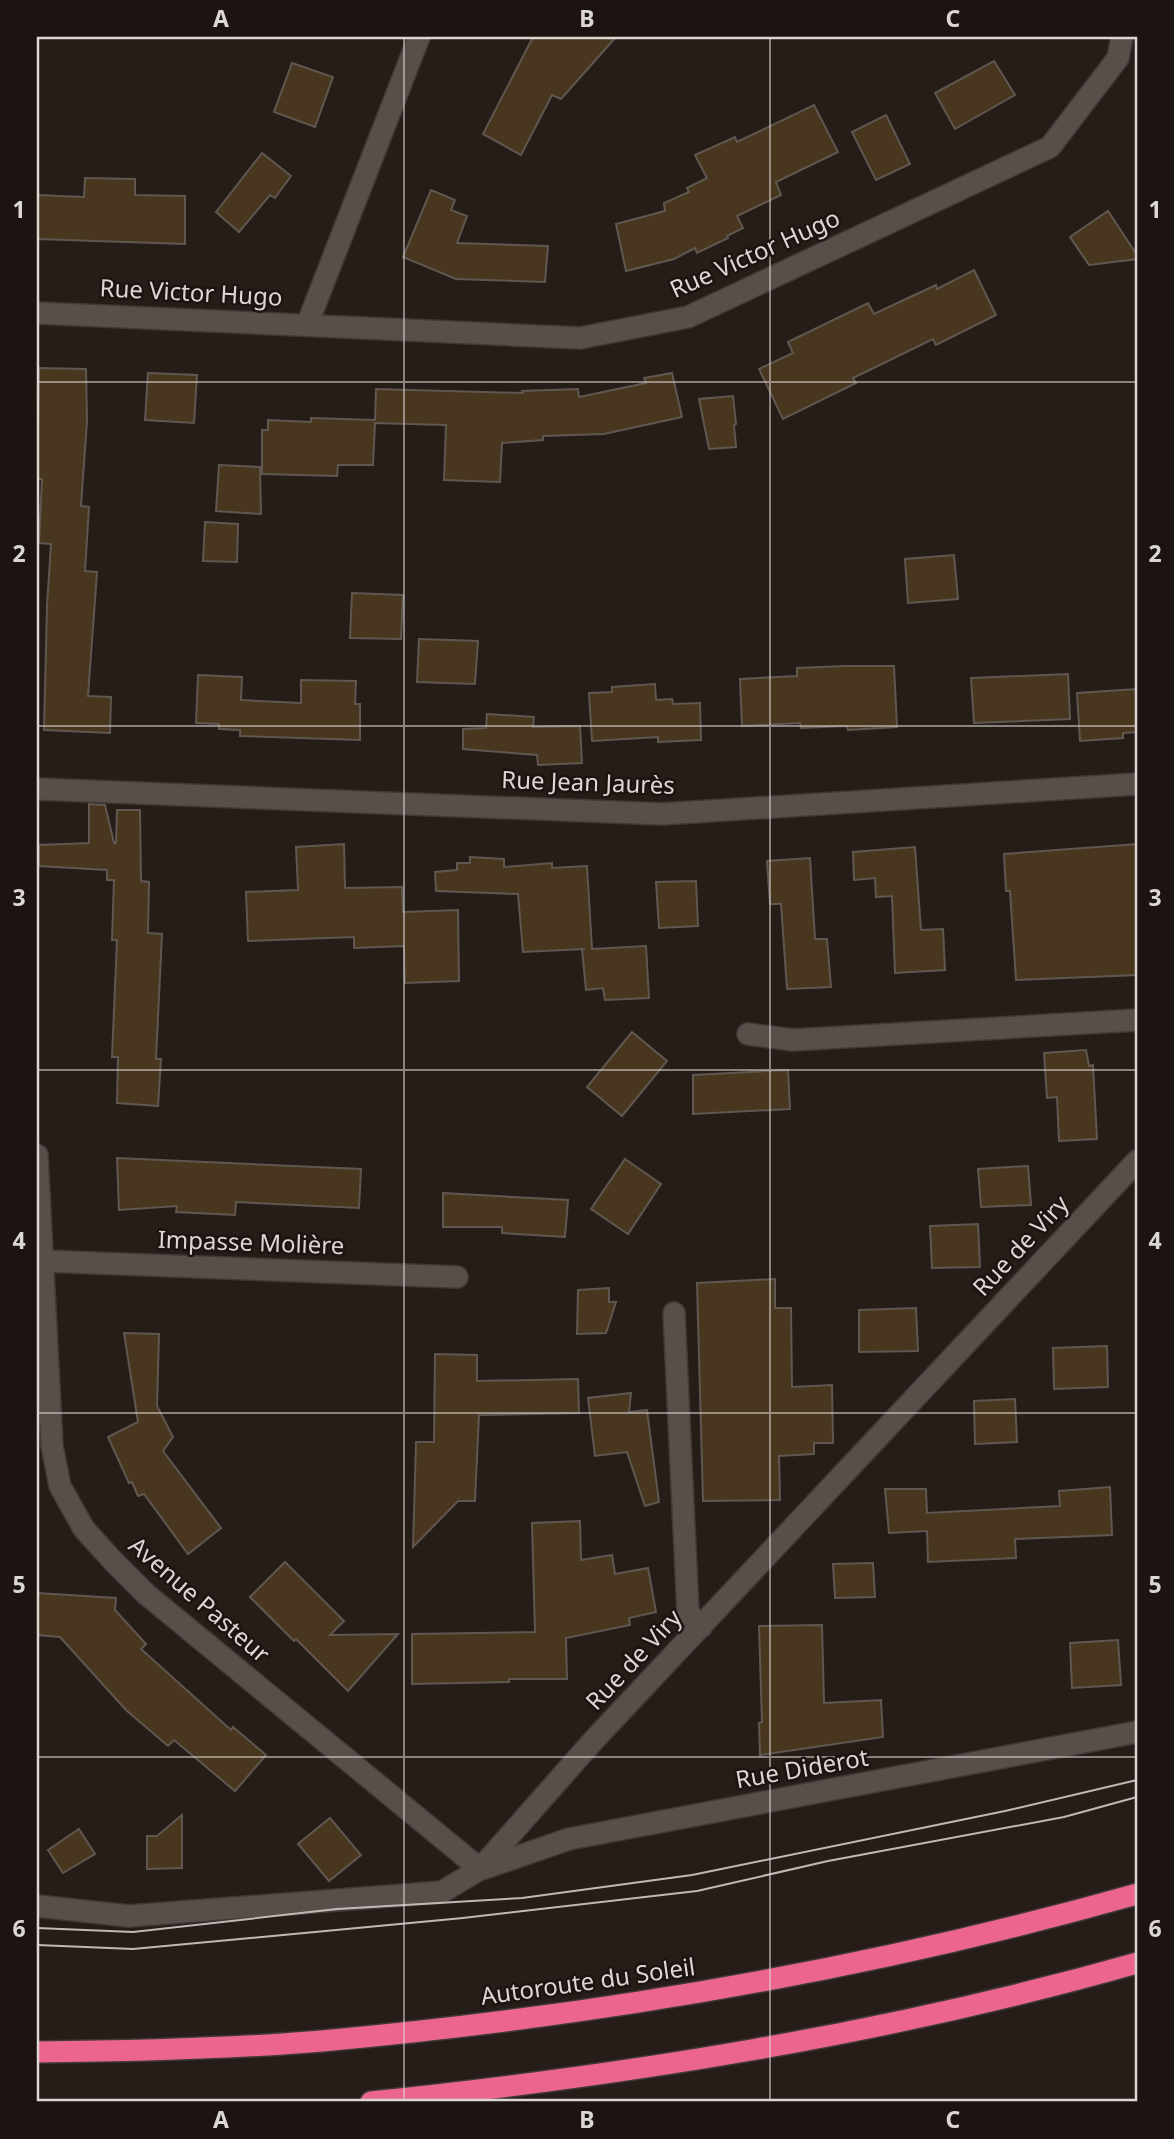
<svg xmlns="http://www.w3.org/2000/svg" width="1174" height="2139" font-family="'Noto Sans',sans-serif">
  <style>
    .building { fill: #48361e; stroke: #5f5850; stroke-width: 2 }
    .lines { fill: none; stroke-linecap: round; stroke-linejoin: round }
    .lane-casing { stroke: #403937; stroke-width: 24 }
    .street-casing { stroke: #403937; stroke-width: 24 }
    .highway-casing { stroke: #403937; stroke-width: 24 }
    .lane { stroke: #594f4a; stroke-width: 21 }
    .street { stroke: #594f4a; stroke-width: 21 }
    .highway { stroke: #ec658f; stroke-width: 21 }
    .tram { stroke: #c0b9b6; stroke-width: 2 }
    .grid { fill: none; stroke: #ddd7d4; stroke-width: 2; stroke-opacity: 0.55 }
    .labels { text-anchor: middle; stroke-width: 5; stroke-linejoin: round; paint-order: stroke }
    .street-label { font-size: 24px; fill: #ddd7d4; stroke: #1c1410 }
    .neatline { fill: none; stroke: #ddd7d4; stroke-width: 2.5 }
    .grid-label { font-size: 23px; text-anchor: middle; font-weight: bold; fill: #ddd7d4 }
  </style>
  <rect width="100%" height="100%" fill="#261d19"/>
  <g class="building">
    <polygon points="533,37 616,37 561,99 552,95 521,155 483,134"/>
    <polygon points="994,61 1015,95 955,129 935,93"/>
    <polygon points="292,63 333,77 315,127 274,112"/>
    <polygon points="814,105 838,152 776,182 781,195 737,216 743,228 727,236 728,238 697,253 695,248 674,259 626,271 616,224 665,211 664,203 689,192 687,188 707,178 695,155 735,137 737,142"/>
    <polygon points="886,115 910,164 876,180 852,132"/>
    <polygon points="262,153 291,176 275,198 270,195 239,232 216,212"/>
    <polygon points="85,178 135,179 135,195 185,196 185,244 37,239 37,195 84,197"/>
    <polygon points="431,190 455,200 451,210 467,216 457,243 548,246 545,282 456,279 403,257"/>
    <polygon points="1108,211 1137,255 1137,259 1089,265 1070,237"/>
    <polygon points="974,270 996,315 936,345 933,339 853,378 856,383 783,419 759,369 793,353 788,342 868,303 874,314 936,285 937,289"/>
    <polygon points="39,368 86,369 87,421 81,506 89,507 85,571 97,572 88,696 111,697 110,733 44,730 47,606 51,544 39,543 42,479 37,479"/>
    <polygon points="148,373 197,375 194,423 145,420"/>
    <polygon points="672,373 682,417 604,434 543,436 543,440 502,443 500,482 444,480 446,425 375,423 373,465 338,465 337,476 262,474 262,430 268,430 268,420 311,422 311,418 375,420 376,389 523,393 522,391 578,389 579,397 646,383 644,378"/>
    <polygon points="733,396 736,424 734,425 736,447 709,449 699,399"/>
    <polygon points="219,465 260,467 261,514 216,511"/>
    <polygon points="205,522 238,524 237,562 203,561"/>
    <polygon points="954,555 958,599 908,603 905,559"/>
    <polygon points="352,593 403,595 401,639 350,638"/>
    <polygon points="419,639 478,641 475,684 417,682"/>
    <polygon points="845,666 894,666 897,727 848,730 847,726 801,728 800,723 742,726 740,679 797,676 797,668"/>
    <polygon points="1068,674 1070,719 974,723 971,678"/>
    <polygon points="198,675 242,677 241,700 301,703 301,680 356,681 355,704 360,704 360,740 240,736 240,730 219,729 219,724 196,723"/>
    <polygon points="655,684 656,700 672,699 673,704 700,703 701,740 658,742 658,737 592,741 589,693 612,692 612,687"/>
    <polygon points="1137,689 1137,732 1123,733 1123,738 1080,741 1077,693"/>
    <polygon points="487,714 534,717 533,727 580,726 582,763 538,765 537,755 463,749 463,729 486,728"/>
    <polygon points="89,804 105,805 114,843 116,843 117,810 140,810 141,881 149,882 148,933 162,934 156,1059 161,1059 158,1106 117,1103 118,1057 112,1057 117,940 112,940 114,880 107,880 107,870 39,866 39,845 89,843"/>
    <polygon points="344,844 345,888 402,887 403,912 458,910 459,981 405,983 404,946 354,948 354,937 248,941 246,892 298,890 296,847"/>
    <polygon points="1137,844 1137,975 1016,980 1010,891 1006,891 1004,854"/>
    <polygon points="915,847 921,930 943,929 945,970 895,973 892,896 876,897 875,878 854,880 853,852"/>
    <polygon points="470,857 504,859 504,867 552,863 552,868 587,866 592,949 646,946 649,998 605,1000 603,988 586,990 582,949 585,949 523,952 518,894 436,891 435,872 457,870 457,863 470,863"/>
    <polygon points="810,858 815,939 827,939 831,987 787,989 781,904 770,904 767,861"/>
    <polygon points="696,881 698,926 659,928 656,882"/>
    <polygon points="632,1032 667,1061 622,1116 587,1087"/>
    <polygon points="1086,1050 1089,1066 1093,1065 1097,1139 1059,1141 1057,1097 1047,1098 1044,1053"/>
    <polygon points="788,1070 790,1109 693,1114 693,1075"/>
    <polygon points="117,1158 361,1169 359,1208 236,1202 235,1215 176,1212 177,1206 119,1210"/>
    <polygon points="625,1159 661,1184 628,1234 591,1209"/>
    <polygon points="1028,1166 1031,1205 981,1207 978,1169"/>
    <polygon points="443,1193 568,1200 565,1237 502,1233 502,1227 443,1227"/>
    <polygon points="978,1224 980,1267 932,1268 930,1226"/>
    <polygon points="775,1279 775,1308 791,1308 792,1387 832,1385 833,1443 814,1443 814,1454 779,1456 780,1500 703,1501 697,1283"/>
    <polygon points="609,1288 609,1302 616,1302 606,1333 577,1334 578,1290"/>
    <polygon points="916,1308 918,1351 859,1352 859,1310"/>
    <polygon points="124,1333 159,1334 157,1406 173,1437 163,1451 221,1528 188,1554 144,1494 138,1496 132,1482 129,1483 108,1437 138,1422"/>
    <polygon points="1107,1346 1108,1387 1054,1389 1053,1348"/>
    <polygon points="435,1354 477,1355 477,1381 578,1379 579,1413 479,1415 475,1501 458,1501 413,1547 416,1442 434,1442"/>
    <polygon points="631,1393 629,1412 647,1410 659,1502 645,1506 627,1452 595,1456 588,1398"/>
    <polygon points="1015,1399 1017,1442 975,1444 974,1401"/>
    <polygon points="1110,1487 1112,1535 1015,1539 1016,1558 928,1562 927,1531 889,1533 885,1489 926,1489 927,1513 1060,1506 1059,1491"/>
    <polygon points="580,1521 581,1560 612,1555 615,1574 648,1568 656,1612 629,1618 630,1625 566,1638 567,1679 509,1679 509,1682 412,1684 412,1634 535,1632 532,1523"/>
    <polygon points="285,1562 344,1621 330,1635 398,1634 348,1691 296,1639 294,1641 250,1597"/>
    <polygon points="873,1563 875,1597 835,1598 833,1564"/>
    <polygon points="37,1593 116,1598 115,1610 146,1644 141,1649 231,1730 233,1727 266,1755 235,1791 174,1740 168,1746 126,1710 60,1637 37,1635"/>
    <polygon points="822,1625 824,1703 881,1700 883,1737 760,1755 759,1723 762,1722 759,1626"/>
    <polygon points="1118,1640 1121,1685 1072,1688 1070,1643"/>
    <polygon points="182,1815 182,1868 147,1869 147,1836 157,1836"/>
    <polygon points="330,1818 361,1855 329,1881 298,1844"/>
    <polygon points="79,1829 95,1854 63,1873 48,1850"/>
  </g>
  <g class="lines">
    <defs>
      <g id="lane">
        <polyline points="748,1034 793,1040 1137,1020"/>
        <polyline points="674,1313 688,1613 701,1627"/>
      </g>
      <g id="street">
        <polyline points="37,313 580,338 688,317 1050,147 1118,58 1122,37"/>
        <polyline points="307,325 419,37"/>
        <polyline points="37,789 662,814 1137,784"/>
        <polyline points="37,1155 52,1446 60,1486 84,1529 114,1562 146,1594 480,1869"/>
        <polyline points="43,1261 457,1277"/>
        <polyline points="482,1869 569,1839 1137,1732"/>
        <polyline points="37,1906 129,1916 442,1892 480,1869 593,1741 1137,1161"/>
      </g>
      <g id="highway">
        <path d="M37,2052C132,2051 227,2049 322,2041C598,2016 871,1969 1137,1894"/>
        <path d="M371,2102C629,2075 887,2034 1137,1963"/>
      </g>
    </defs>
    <use href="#lane" class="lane-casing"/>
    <use href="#street" class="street-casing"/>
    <use href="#highway" class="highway-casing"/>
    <use href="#lane" class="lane"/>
    <use href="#street" class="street"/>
    <use href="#highway" class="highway"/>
    <g class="tram">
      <polyline points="37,1928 133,1932 337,1909 522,1898 692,1875 1005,1811 1137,1780"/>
      <polyline points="37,1945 133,1949 463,1918 697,1891 828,1861 1064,1817 1137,1797"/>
    </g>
  </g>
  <path class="grid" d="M404,37V2102M770,37V2102M37,382H1137M37,726H1137M37,1070H1137M37,1413H1137M37,1757H1137"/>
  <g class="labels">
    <g class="street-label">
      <text transform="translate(755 254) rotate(-24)" y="8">Rue Victor Hugo</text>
      <text transform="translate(191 293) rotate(3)" y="8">Rue Victor Hugo</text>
      <text transform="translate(588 783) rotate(2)" y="8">Rue Jean Jaurès</text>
      <text transform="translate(251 1243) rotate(2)" y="8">Impasse Molière</text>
      <text transform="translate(1021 1246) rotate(-47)" y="8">Rue de Viry</text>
      <text transform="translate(199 1600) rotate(41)" y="8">Avenue Pasteur</text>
      <text transform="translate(634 1660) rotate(-47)" y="8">Rue de Viry</text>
      <text transform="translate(802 1769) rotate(-10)" y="8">Rue Diderot</text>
      <text transform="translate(588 1982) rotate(-8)" y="8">Autoroute du Soleil</text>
    </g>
  </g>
  <rect width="1174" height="2139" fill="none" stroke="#1c1410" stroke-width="77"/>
  <rect x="38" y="38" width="1098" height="2062" class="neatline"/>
  <g class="grid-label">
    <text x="221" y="27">A</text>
    <text x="587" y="27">B</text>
    <text x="953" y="27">C</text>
    <text x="19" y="218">1</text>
    <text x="1155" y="218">1</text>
    <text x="19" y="562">2</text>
    <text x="1155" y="562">2</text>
    <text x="19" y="906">3</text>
    <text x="1155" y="906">3</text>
    <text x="19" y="1249">4</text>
    <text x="1155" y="1249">4</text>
    <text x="19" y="1593">5</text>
    <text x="1155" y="1593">5</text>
    <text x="19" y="1937">6</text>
    <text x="1155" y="1937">6</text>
    <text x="221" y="2128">A</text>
    <text x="587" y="2128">B</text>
    <text x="953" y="2128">C</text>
  </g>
</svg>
